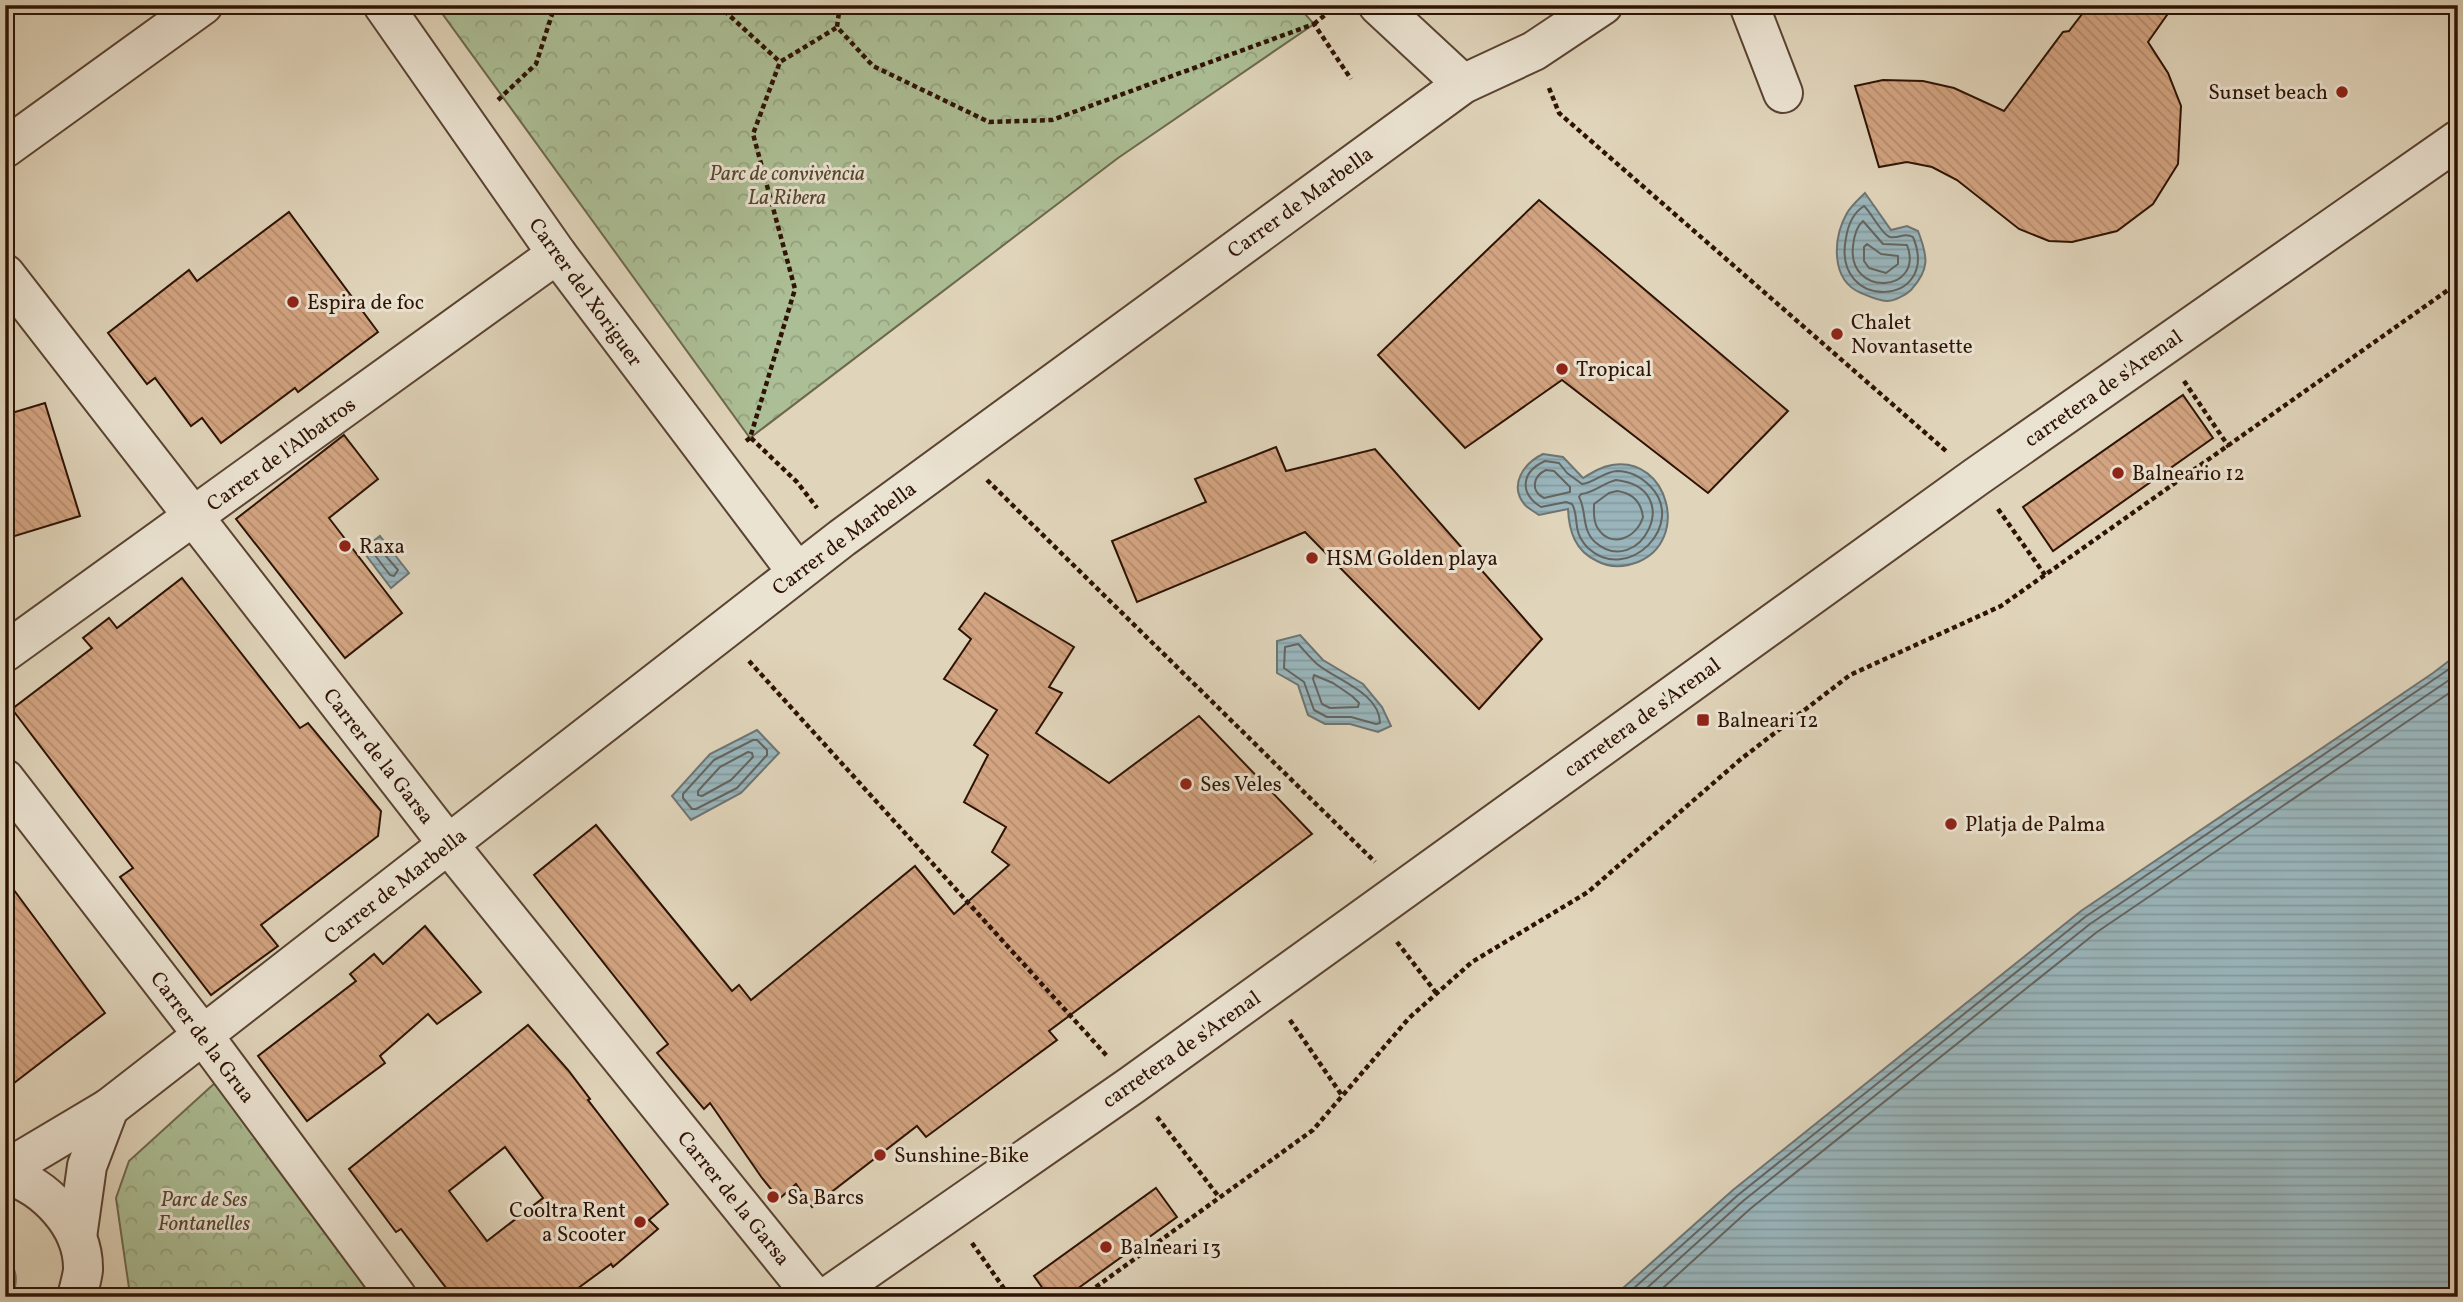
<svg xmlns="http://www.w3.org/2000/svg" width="2463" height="1302" font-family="Vollkorn,serif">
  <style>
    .park { fill: url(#park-crowns); stroke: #6d684c; stroke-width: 2 }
    .water { fill: url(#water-rules); stroke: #6e7472; stroke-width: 2 }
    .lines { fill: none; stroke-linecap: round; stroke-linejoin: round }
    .shore { stroke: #646460; stroke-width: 2 }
    .building { fill: url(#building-back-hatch); stroke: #2e1304; stroke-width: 2; fill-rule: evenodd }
    .minor-casing { stroke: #5a4332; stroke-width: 42 }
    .path { stroke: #2e1304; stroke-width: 4.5; stroke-dasharray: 5 3.5; stroke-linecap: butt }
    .minor { stroke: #ebe3d2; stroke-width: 38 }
    .poi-dot { fill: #8f2418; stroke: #ebe3d2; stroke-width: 2.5 }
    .labels { text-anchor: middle; stroke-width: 6; stroke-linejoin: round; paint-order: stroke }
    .poi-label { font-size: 21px; fill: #2e1304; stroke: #ebe3d2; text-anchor: start }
    .park-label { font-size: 21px; font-style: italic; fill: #544630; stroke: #ebe3d2 }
    .street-label { font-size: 21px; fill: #2e1304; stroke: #ebe3d2 }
  </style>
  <defs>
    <pattern id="park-crowns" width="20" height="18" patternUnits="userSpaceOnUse" patternTransform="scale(1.75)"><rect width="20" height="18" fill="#acbe95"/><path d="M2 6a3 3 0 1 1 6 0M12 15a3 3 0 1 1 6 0" fill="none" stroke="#94a27f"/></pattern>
    <pattern id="water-rules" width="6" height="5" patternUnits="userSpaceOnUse" patternTransform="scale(1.75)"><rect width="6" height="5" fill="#99b5bb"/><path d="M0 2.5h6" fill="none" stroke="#849b9f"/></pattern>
    <pattern id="building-back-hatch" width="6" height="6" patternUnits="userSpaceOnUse" patternTransform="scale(1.75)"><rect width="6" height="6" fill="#d3a481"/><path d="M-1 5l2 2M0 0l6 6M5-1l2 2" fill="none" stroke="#b58c6e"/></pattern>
  </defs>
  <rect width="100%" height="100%" fill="#e0d4ba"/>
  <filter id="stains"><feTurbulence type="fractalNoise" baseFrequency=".00286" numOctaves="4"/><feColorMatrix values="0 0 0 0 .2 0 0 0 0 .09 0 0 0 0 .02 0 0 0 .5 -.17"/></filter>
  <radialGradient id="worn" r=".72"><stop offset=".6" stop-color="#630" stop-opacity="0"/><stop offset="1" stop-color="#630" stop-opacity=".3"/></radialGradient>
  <g class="park">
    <polygon points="436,5 1297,5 1314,24 1118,158 750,438"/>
    <polygon points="216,1082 375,1297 130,1295 116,1198 129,1161"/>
  </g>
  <g class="water">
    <path d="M1865,193L1891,230L1907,226L1918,231C1928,257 1930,269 1911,290C1906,295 1894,301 1887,301C1879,301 1868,296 1861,293C1830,280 1833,238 1847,213C1852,205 1859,199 1865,193Z"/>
    <path d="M1543,454L1563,457L1583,478C1593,472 1601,467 1612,465C1669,456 1690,541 1638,562C1625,567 1610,568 1597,561C1575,551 1569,531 1568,509L1539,515C1535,512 1529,509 1525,505C1508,485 1524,463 1543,454Z"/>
    <polygon points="380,536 409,573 391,588 362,550"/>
    <polygon points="1300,635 1323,660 1363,684 1382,707 1391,726 1378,732 1350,724 1325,724 1308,715 1298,685 1277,673 1277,641"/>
    <polygon points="2458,654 2458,1297 1613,1297 1733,1190 2081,911 2433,673"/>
    <polygon points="757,730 779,753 741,793 691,820 672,796 710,754"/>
    <path d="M5,1255C17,1268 19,1282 11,1297H5Z"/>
  </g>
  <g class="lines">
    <g class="shore">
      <path d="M1864,206C1871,212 1882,235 1890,237C1899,239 1904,232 1913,237C1942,307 1831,313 1846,238C1848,225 1853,213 1864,206Z"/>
      <path d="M1863,221L1883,244L1907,245C1925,293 1847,298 1853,246C1854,236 1856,227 1863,221Z"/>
      <polygon points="1867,244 1881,254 1898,256 1898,264 1886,273 1869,268 1864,261 1864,247"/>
      <path d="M1545,461L1559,463L1567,473L1582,484C1594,483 1603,472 1617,471C1629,471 1641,477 1650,486C1688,524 1628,585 1588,548C1571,531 1580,517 1572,504L1566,502L1541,507C1519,493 1521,472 1545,461Z"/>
      <path d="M1546,470L1554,471L1570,487V492L1544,498C1530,491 1533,476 1546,470Z"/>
      <path d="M1616,480C1688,488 1639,581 1595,542C1581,529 1587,511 1579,497L1581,494C1594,493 1603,483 1616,480Z"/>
      <path d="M1617,491C1632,493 1641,501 1643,517C1637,538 1610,550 1597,527C1593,520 1594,512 1594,504L1609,493Z"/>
      <polygon points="378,547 398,570 394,576 390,575 374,554 374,550"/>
      <path d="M1298,644C1304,650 1310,658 1317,664C1336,680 1380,693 1380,723L1376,724L1351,717H1327L1314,710L1304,682L1284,668L1285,647Z"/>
      <polygon points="1314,675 1333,683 1352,696 1359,703 1358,707 1330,708 1322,704 1313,679"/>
      <polygon points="753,740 757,740 767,750 767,755 737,788 696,809 692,809 683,798 683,794 714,760"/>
      <polygon points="748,752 752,753 753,757 731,780 702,796 698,795 698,791 720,767"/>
      <polyline points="1624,1297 1738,1195 2085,917 2458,663"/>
      <polyline points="1637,1297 1743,1201 2090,924 2458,674"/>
      <polyline points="1653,1297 1750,1209 2097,932 2458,687"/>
    </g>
  </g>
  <g class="building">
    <polygon points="2089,5 2174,5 2148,42 2168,73 2181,106 2178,164 2153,204 2117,231 2072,242 2049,241 2019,229 1957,180 1932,167 1907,162 1879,167 1855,86 1883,80 1923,81 1954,88 2004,111 2063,32 2069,31"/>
    <polygon points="1539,200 1788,411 1708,493 1562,380 1465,448 1378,355"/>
    <polygon points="289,212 378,332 298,392 295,388 221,443 202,418 191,426 155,378 147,384 108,333 189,270 197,281"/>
    <polygon points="2183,395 2213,438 2053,551 2023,507"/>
    <polygon points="45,403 80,516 5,539 5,415"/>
    <polygon points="344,435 378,479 329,518 402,613 345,658 236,519"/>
    <polygon points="1276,447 1286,471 1375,449 1542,639 1479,709 1305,532 1137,602 1112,541 1206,502 1195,479"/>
    <polygon points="182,578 300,728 308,723 381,811 378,836 261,925 278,946 211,995 120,877 133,868 12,709 92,648 83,638 109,618 117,628"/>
    <polygon points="985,593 1074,647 1049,687 1062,693 1036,733 1109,783 1199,716 1312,834 1049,1031 1057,1040 926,1137 917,1126 812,1207 796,1184 779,1199 762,1178 710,1103 704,1109 657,1053 668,1044 534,875 596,825 732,991 739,985 751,1000 915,866 954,914 1009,865 992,852 1006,827 964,802 988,755 974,745 997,710 944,679 971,639 959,629"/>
    <polygon points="5,878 105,1013 5,1090"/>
    <polygon points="425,926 481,992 437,1024 428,1014 380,1056 385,1063 307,1121 258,1056 356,981 350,974 374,954 383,964"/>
    <path d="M528,1025L568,1070L590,1099L588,1100L668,1204L649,1220L658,1229L613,1267L611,1264L566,1297H453L401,1229L396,1232L349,1169ZM505,1147L543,1198L487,1241L449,1191Z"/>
    <polygon points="1156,1188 1177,1217 1066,1297 1049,1297 1034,1276"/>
  </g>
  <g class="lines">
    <defs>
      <g id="minor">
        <polyline points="383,5 557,254 797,572"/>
        <polyline points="1378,5 1463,84"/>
        <polyline points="1749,5 1783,93"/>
        <polyline points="5,148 203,5"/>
        <polyline points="5,274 448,844 814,1297"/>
        <polyline points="5,652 557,254"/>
        <polyline points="5,779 203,1035 397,1297"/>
        <polyline points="5,1170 109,1108 842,538 1463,84 1534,51 1603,5"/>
        <path d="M5,1174C45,1186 84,1225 83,1270C82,1279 79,1288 77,1297"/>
        <polyline points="77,1237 87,1166 109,1108"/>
        <polyline points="827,1297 1132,1085 1976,477 2458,140"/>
      </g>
    </defs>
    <use href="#minor" class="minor-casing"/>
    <g class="path">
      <polyline points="718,5 780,62"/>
      <polyline points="840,5 837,27 873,66 989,122 1052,120 1314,24 1351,79"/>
      <polyline points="1314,24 1337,5"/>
      <polyline points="1549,88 1559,113 1946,451"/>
      <polyline points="498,100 536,64 555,5"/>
      <polyline points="2184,381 2229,447"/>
      <polyline points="751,438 797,482 817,508"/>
      <polyline points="746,441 750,438 795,289 753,134 780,62 836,28"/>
      <polyline points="987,480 1375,862"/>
      <polyline points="1998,509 2045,575"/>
      <polyline points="749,661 1107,1056"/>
      <polyline points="1397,942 1437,994"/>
      <polyline points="1290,1020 1343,1097"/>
      <polyline points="1157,1117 1219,1197"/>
      <polyline points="972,1243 1010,1297"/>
      <polyline points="1082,1297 1313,1130 1409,1018 1472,962 1588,892 1741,759 1850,675 2001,606 2458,283"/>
    </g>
    <use href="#minor" class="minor"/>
  </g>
  <g class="poi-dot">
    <circle cx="2342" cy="92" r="7"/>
    <circle cx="293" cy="302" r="7"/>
    <circle cx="1837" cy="334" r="7"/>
    <circle cx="1562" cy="369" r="7"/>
    <circle cx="2118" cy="473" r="7"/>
    <circle cx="345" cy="546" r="7"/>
    <circle cx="1312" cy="558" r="7"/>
    <rect x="1696" y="713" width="14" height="14" rx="3.5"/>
    <circle cx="1186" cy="784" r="7"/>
    <circle cx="1951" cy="824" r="7"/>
    <circle cx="880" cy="1155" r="7"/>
    <circle cx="773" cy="1197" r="7"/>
    <circle cx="640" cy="1222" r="7"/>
    <circle cx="1106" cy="1247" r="7"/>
  </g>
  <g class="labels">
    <g class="poi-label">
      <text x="2328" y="99" text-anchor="end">Sunset beach</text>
      <text x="307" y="309">Espira de foc</text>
      <text x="1851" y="329">Chalet<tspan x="1851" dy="24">Novantasette</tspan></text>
      <text x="1576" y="376">Tropical</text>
      <text x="2132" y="480">Balneario 12</text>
      <text x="359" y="553">Raxa</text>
      <text x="1326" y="565">HSM Golden playa</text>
      <text x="1717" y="727">Balneari 12</text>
      <text x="1200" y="791">Ses Veles</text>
      <text x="1965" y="831">Platja de Palma</text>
      <text x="894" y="1162">Sunshine-Bike</text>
      <text x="787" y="1204">Sa Barcs</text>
      <text x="626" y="1217" text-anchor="end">Cooltra Rent<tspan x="626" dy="24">a Scooter</tspan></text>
      <text x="1120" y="1254">Balneari 13</text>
    </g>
    <g class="park-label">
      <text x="787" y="180">Parc de convivència<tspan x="787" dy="24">La Ribera</tspan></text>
      <text x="204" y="1206">Parc de Ses<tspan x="204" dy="24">Fontanelles</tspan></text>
    </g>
    <g class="street-label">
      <text transform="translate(1300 202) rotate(-36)" y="7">Carrer de Marbella</text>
      <text transform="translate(586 292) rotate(54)" y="7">Carrer del Xoriguer</text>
      <text transform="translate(2103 388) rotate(-35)" y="7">carretera de s'Arenal</text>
      <text transform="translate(281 454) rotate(-36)" y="7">Carrer de l'Albatros</text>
      <text transform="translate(844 538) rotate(-37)" y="7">Carrer de Marbella</text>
      <text transform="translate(1642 717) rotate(-36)" y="7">carretera de s'Arenal</text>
      <text transform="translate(379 756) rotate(52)" y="7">Carrer de la Garsa</text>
      <text transform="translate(395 886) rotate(-38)" y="7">Carrer de Marbella</text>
      <text transform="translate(203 1037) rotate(53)" y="7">Carrer de la Grua</text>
      <text transform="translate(1181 1049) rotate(-35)" y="7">carretera de s'Arenal</text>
      <text transform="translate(734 1198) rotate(51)" y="7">Carrer de la Garsa</text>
    </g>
  </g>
  <rect width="2463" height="1302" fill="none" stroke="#e0d4ba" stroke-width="28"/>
  <rect x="7" y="7" width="2449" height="1288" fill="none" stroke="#2e1304" stroke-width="3.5"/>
  <rect x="14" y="14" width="2435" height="1274" fill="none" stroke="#2e1304" stroke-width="2"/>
  <rect width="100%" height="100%" filter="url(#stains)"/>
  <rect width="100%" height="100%" fill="url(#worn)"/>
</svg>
